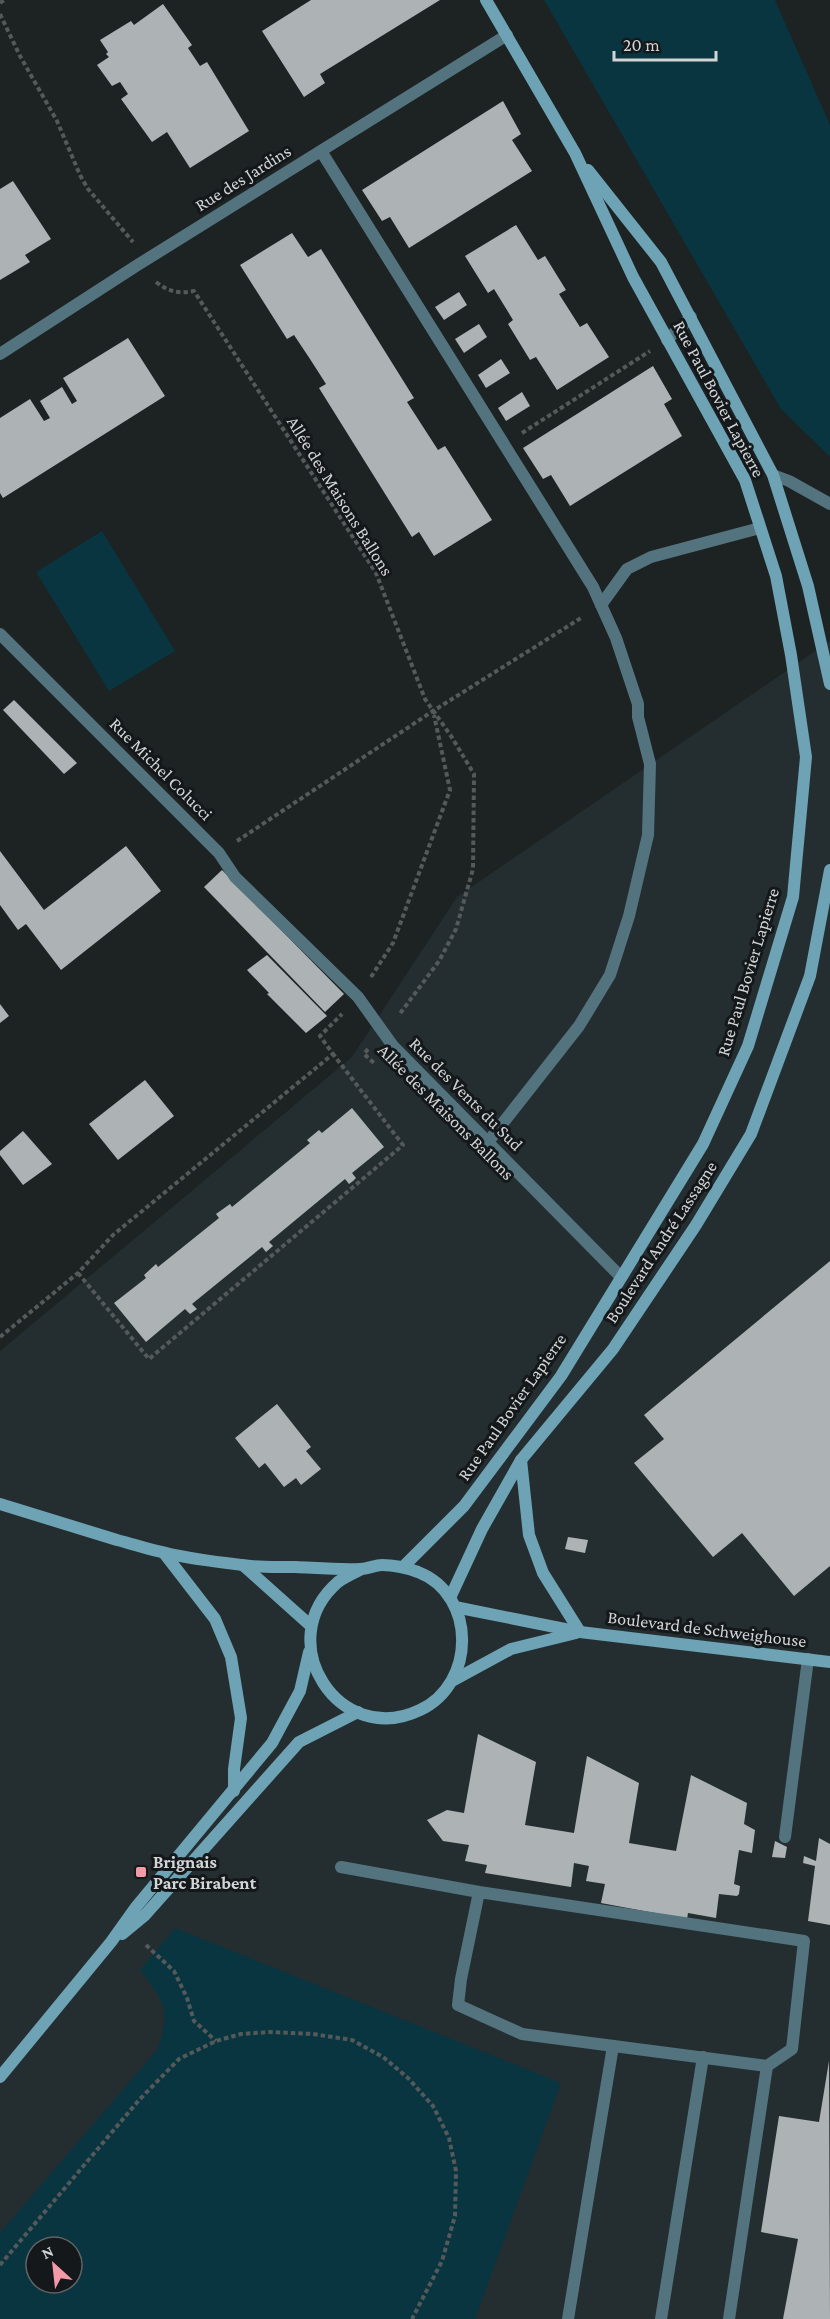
<svg xmlns="http://www.w3.org/2000/svg" width="830" height="2319" font-family="'Crimson Pro',serif">
  <style>
    .built { fill: #242e31; fill-rule: evenodd }
    .green { fill: #093541; fill-rule: evenodd }
    .building { fill: #adb3b5 }
    .lines { fill: none; stroke-linecap: round; stroke-linejoin: round }
    .path { stroke: #54595a; stroke-width: 4; stroke-dasharray: 4.5 3; stroke-linecap: butt }
    .lane { stroke: #53747e; stroke-width: 12 }
    .street { stroke: #53747e; stroke-width: 12 }
    .secondary { stroke: #6da3b4; stroke-width: 12 }
    .poi-dot { fill: #f39aa8; stroke: #14181a; stroke-width: 2 }
    .labels { text-anchor: middle; stroke-width: 6; stroke-linejoin: round; paint-order: stroke }
    .street-label { font-size: 18px; fill: #d2d5d6; stroke: #14181a }
    .poi-label { font-size: 18px; font-weight: bold; fill: #d2d5d6; stroke: #14181a; text-anchor: start }
  </style>
  <rect width="100%" height="100%" fill="#1d2223"/>
  <path class="built" d="M830,641V2319H0V1351L352,1057L457,897ZM36,2247H72V2283H36Z"/>
  <g class="green">
    <polygon points="544,0 775,0 830,125 830,457 781,409"/>
    <polygon points="102,531 175,651 109,691 36,572"/>
    <path d="M175,1928L561,2083L475,2319H0V2233L157,2050C171,2009 165,2003 140,1970ZM36,2247H72V2283H36Z"/>
  </g>
  <g class="building">
    <polygon points="311,0 440,0 320,74 325,83 304,97 262,31"/>
    <polygon points="163,4 192,45 188,48 200,66 207,62 249,131 190,168 167,132 152,142 121,99 128,94 120,82 112,86 97,65 109,57 106,54 108,52 100,40 131,21 134,25"/>
    <polygon points="503,101 521,134 512,140 532,171 409,248 390,217 382,221 362,190"/>
    <polygon points="13,181 51,239 25,255 30,262 0,280 0,189"/>
    <polygon points="516,225 538,260 545,256 566,290 559,294 580,327 587,323 609,357 557,390 536,357 530,360 508,324 513,320 494,289 488,293 465,256"/>
    <polygon points="292,233 308,257 321,249 414,398 407,402 438,450 445,446 492,520 434,556 419,532 412,537 319,388 326,384 310,359 294,335 287,339 240,265"/>
    <polygon points="459,292 467,305 444,320 435,307"/>
    <polygon points="479,324 487,337 464,353 455,339"/>
    <polygon points="128,338 165,396 3,498 0,493 0,418 30,399 44,421 50,418 40,401 62,387 72,404 77,401 63,378"/>
    <polygon points="501,359 510,373 486,388 478,375"/>
    <polygon points="653,366 672,399 664,404 682,436 570,506 551,475 543,479 523,448"/>
    <polygon points="522,392 530,406 506,421 498,408"/>
    <polygon points="14,700 77,763 64,774 3,710"/>
    <polygon points="126,846 161,891 61,970 26,924 18,930 0,905 0,851 44,910"/>
    <polygon points="222,870 344,994 325,1012 204,887"/>
    <polygon points="267,955 327,1016 306,1033 267,994 269,993 247,970"/>
    <polygon points="0,1004 9,1016 0,1023"/>
    <polygon points="145,1080 174,1116 118,1160 89,1124"/>
    <polygon points="352,1108 384,1147 352,1173 356,1178 353,1181 349,1184 345,1179 269,1242 273,1246 266,1252 262,1247 192,1304 197,1309 190,1314 185,1309 146,1342 114,1303 146,1278 144,1275 156,1264 158,1267 219,1218 216,1214 230,1204 232,1207 310,1143 307,1140 319,1130 322,1133"/>
    <polygon points="23,1131 52,1164 23,1185 0,1155 0,1151"/>
    <polygon points="830,1261 830,1566 794,1596 742,1533 713,1557 634,1463 664,1439 644,1415"/>
    <polygon points="277,1404 311,1447 306,1451 321,1469 301,1485 296,1478 284,1487 265,1463 259,1468 235,1438"/>
    <polygon points="568,1537 588,1540 585,1553 565,1549"/>
    <polygon points="478,1734 536,1762 525,1825 574,1833 587,1756 639,1783 629,1843 676,1851 691,1775 747,1803 744,1824 755,1830 752,1853 739,1850 734,1884 740,1886 739,1894 737,1896 719,1894 716,1918 688,1913 687,1919 601,1903 605,1884 586,1881 589,1866 574,1863 571,1887 485,1873 487,1865 465,1861 469,1845 443,1841 427,1820 447,1810 464,1813"/>
    <polygon points="819,1838 830,1844 830,1925 808,1921 815,1866 803,1863 804,1856 816,1861"/>
    <polygon points="775,1841 787,1847 785,1858 772,1857"/>
    <polygon points="829,2061 830,2319 783,2319 798,2239 761,2232 779,2116 819,2122"/>
  </g>
  <g class="lines">
    <g class="path">
      <polyline points="0,3 4,0"/>
      <polyline points="0,14 20,56 57,121 80,175 88,189 133,242"/>
      <path d="M156,282C169,292 179,294 194,291L376,573L425,699L451,736L474,774L473,869L456,929L439,961L399,1015"/>
      <polyline points="522,433 650,351"/>
      <polyline points="237,841 433,711 581,618"/>
      <polyline points="371,977 393,943 450,790 434,715"/>
      <polyline points="368,1049 364,1054 374,1063"/>
      <polyline points="78,1273 149,1359 403,1145 333,1054"/>
      <polyline points="0,1337 78,1273 113,1235 333,1054 320,1036 342,1014"/>
      <polyline points="146,1945 174,1971 187,1998 194,2021 216,2041"/>
      <polyline points="0,2265 139,2100 179,2059 216,2041 241,2034 270,2032 313,2034 352,2040 383,2057 408,2078 433,2106 449,2138 456,2171 455,2216 442,2261 412,2319"/>
    </g>
    <g class="lane">
      <polyline points="667,340 691,317"/>
      <polyline points="785,1837 808,1659"/>
      <polyline points="341,1867 479,1892 804,1941 792,2049 767,2066 522,2034 458,2005 461,1979 479,1892"/>
      <polyline points="568,2319 613,2046"/>
      <polyline points="661,2319 703,2057"/>
      <polyline points="729,2319 767,2066"/>
    </g>
    <g class="street">
      <polyline points="321,151 593,587 616,638 638,704 638,717 650,764 648,835 629,916 610,975 579,1026 488,1142"/>
      <polyline points="0,354 136,266 507,35"/>
      <polyline points="773,475 789,481 830,504"/>
      <polyline points="601,605 627,569 651,557 760,528"/>
      <polyline points="0,634 219,853 235,877 358,997 393,1046 620,1276"/>
    </g>
    <g class="secondary">
      <polyline points="588,170 661,262 773,475 808,586 830,684"/>
      <polyline points="521,1460 529,1535 543,1573 580,1632"/>
      <path d="M0,1504C39,1516 78,1528 117,1540C133,1544 149,1550 166,1553C191,1559 217,1562 242,1565C260,1568 278,1567 296,1567C317,1568 339,1570 360,1569C368,1569 375,1565 382,1565C395,1565 407,1568 418,1572C477,1595 476,1684 420,1710C339,1749 270,1641 338,1582C345,1577 354,1573 362,1569"/>
      <polyline points="164,1553 215,1619 231,1657 241,1718 234,1769 234,1791"/>
      <polyline points="244,1566 311,1626"/>
      <polyline points="403,1567 464,1506 561,1376 703,1144 748,1046 793,897 806,757 791,655 776,576 745,480 633,277 575,153 486,0"/>
      <polyline points="450,1598 482,1529 521,1460 613,1349 696,1225 751,1134 810,976 830,870"/>
      <polyline points="455,1607 580,1632 830,1662"/>
      <polyline points="452,1681 511,1649 576,1633"/>
      <polyline points="122,1934 145,1915 299,1742 358,1712"/>
      <polyline points="0,2077 111,1942 136,1907 272,1743 300,1691 309,1652"/>
    </g>
  </g>
  <rect class="poi-dot" x="135" y="1866" width="12" height="12" rx="3"/>
  <g class="labels">
    <g class="street-label">
      <text transform="translate(243 178) rotate(-32)" y="6">Rue des Jardins</text>
      <text transform="translate(719 399) rotate(62)" y="6">Rue Paul Bovier Lapierre</text>
      <text transform="translate(340 496) rotate(58)" y="6">Allée des Maisons Ballons</text>
      <text transform="translate(161 769) rotate(45)" y="6">Rue Michel Colucci</text>
      <text transform="translate(748 972) rotate(-73)" y="6">Rue Paul Bovier Lapierre</text>
      <text transform="translate(466 1094) rotate(45)" y="6">Rue des Vents du Sud</text>
      <text transform="translate(446 1112) rotate(45)" y="6">Allée des Maisons Ballons</text>
      <text transform="translate(661 1242) rotate(-57)" y="6">Boulevard André Lassagne</text>
      <text transform="translate(512 1407) rotate(-55)" y="6">Rue Paul Bovier Lapierre</text>
      <text transform="translate(707 1629) rotate(7)" y="6">Boulevard de Schweighouse</text>
    </g>
    <g class="poi-label">
      <text x="153" y="1868">Brignais<tspan x="153" dy="21">Parc Birabent</tspan></text>
    </g>
  </g>
  <g transform="translate(54 2265) rotate(333)"><circle r="28" fill="#14181a" stroke="#606465" stroke-width="1.5"/>
  <path d="M0-4.5L10 22L0 15L-10 22Z" fill="#f39aa8"/>
  <text y="-9" font-size="16" font-weight="bold" text-anchor="middle" fill="#d2d5d6">N</text>
  </g>
  <path d="M614 51v9h102v-9" fill="none" stroke="#d2d5d6" stroke-width="3"/>
  <text x="623" y="51" font-size="18" fill="#d2d5d6" stroke="#14181a" stroke-width="4.5" paint-order="stroke">20 m</text>
</svg>
